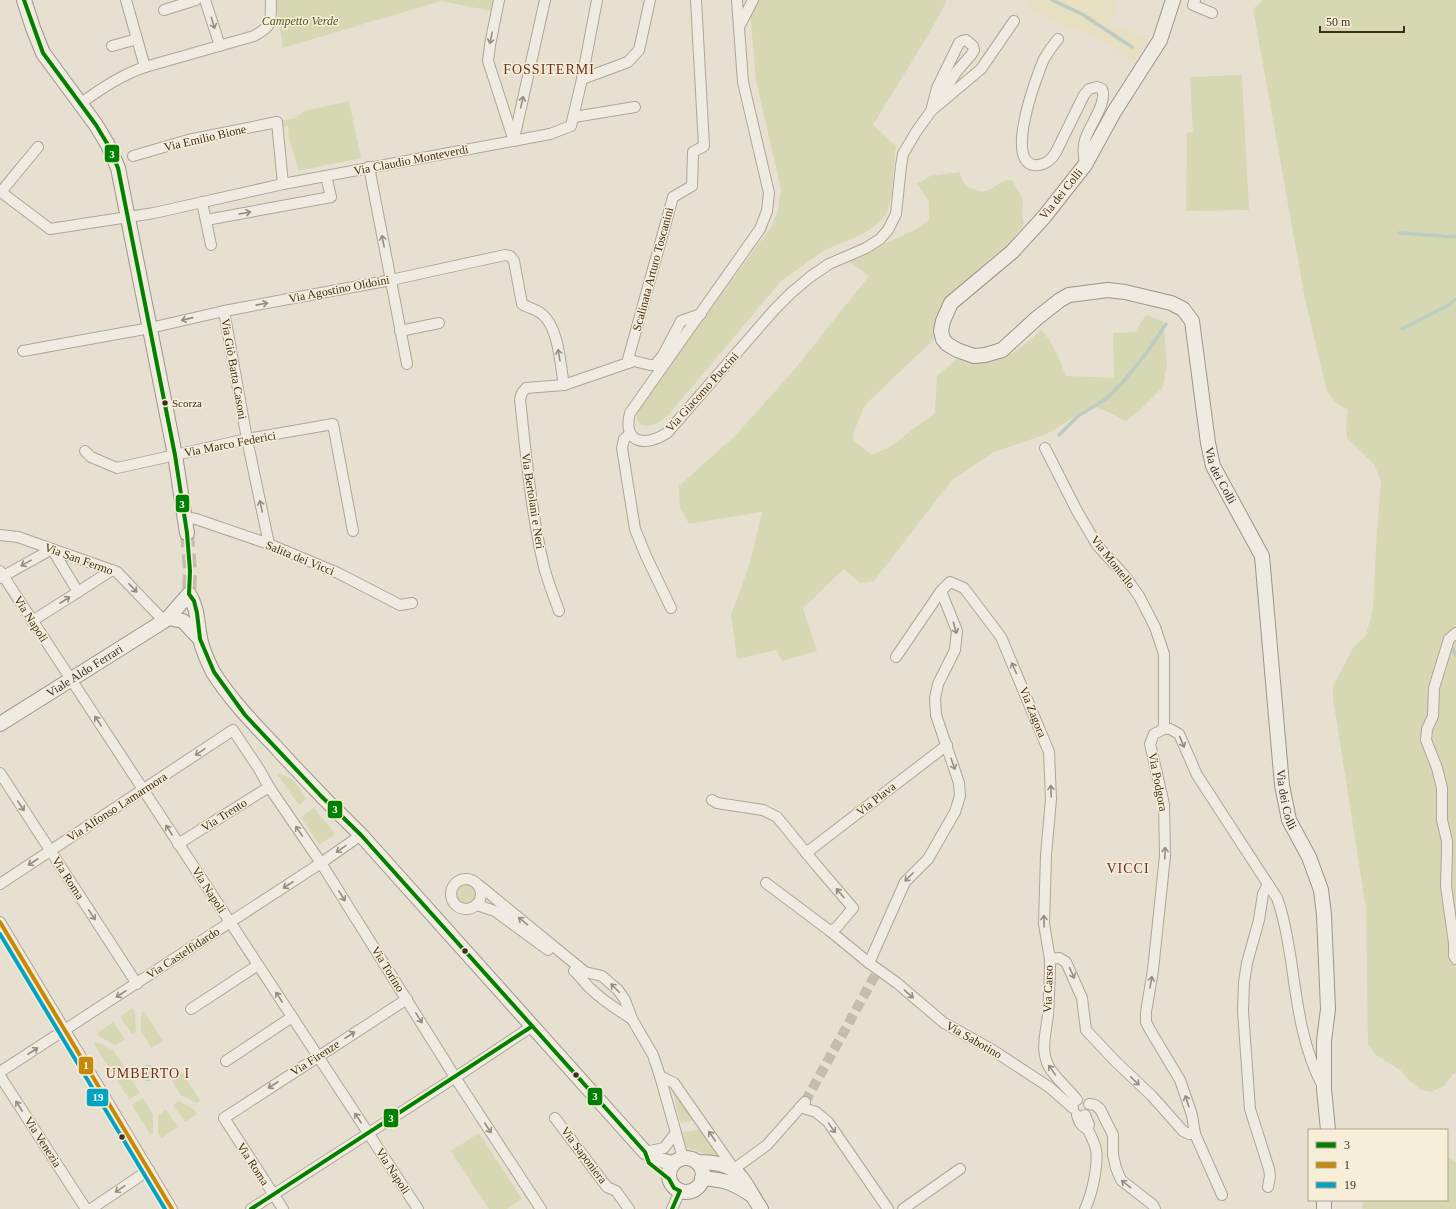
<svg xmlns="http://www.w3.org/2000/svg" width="1456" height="1209" font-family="Georgia,serif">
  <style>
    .farmland { fill: #e6dfc2 }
    .green { fill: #d6d7b3 }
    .water { fill: #bcccc2 }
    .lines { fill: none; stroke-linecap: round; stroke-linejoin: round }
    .stream { stroke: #bcccc2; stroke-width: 3.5 }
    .street-tunnel { stroke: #c5bcae; stroke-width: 10; stroke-dasharray: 10 5; stroke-linecap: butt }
    .secondary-tunnel { stroke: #c5bcae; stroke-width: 14; stroke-dasharray: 14 7; stroke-linecap: butt }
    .street-casing { stroke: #ada599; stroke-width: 12 }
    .secondary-casing { stroke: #9c958a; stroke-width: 16 }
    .street { stroke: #efebe3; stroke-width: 10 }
    .secondary { stroke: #efebe3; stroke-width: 14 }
    .bus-1-casing { stroke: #f7eed8; stroke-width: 7 }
    .bus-2-casing { stroke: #f7eed8; stroke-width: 7 }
    .bus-3-casing { stroke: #f7eed8; stroke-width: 7 }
    .bus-1 { stroke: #008000; stroke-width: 4 }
    .bus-2 { stroke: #c88808; stroke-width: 4 }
    .bus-3 { stroke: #03a3c5; stroke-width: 4 }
    .oneway { stroke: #968c82 }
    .bus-dot { fill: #3d2e20; stroke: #f7eed8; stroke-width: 1.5 }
    .labels { text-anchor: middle; stroke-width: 3; stroke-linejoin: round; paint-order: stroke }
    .bus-label { font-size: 11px; fill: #3d2e20; stroke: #f7eed8; text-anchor: start }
    .park-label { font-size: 12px; font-style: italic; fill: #4d5a26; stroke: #f7eed8 }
    .street-label { font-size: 12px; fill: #3d2e20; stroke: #f7eed8 }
    .quarter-label { font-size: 14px; letter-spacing: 1px; fill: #6b2e1e; stroke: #f7eed8 }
    .line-badge { stroke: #f7eed8; stroke-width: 1.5 }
    .badge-label { font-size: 11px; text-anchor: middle; font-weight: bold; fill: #fff }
  </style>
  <rect width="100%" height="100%" fill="#e7e0d1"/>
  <polygon class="farmland" points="1029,0 1115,0 1112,25 1149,36 1133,63 1119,51 1101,40 1058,23 1029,7"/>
  <g class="green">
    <polygon points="277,0 494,0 491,11 441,1 283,48 276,5"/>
    <path d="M749,0H947L930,32L873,125L896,146L894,165L892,194L887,213L877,224L863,234L825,250L781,281L670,413C661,422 653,428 641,425L637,420V414L642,403L771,227L778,211L781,189L756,81Z"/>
    <polygon points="1263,0 1456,0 1456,1073 1453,1074 1444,1086 1431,1092 1421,1090 1410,1081 1400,1070 1376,1055 1368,1044 1366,909 1333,698 1333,686 1353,648 1366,635 1373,609 1377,531 1381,481 1374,464 1347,438 1346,424 1348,410 1336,403 1327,392 1305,299 1253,9"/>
    <polygon points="1242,75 1249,210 1186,211 1187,133 1193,132 1190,77"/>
    <polygon points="349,101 361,158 298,171 293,150 289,140 288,126 281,127 280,121 295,118 304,111"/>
    <path d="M960,172C961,179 963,183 969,187C993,200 992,180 1012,180L1023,200L1022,214L1024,224L1007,246L971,277L950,293L937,325L933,340L865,405L853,434L854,441L872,455L888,448L935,413L937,376L960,356C968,358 977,361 985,361C1008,362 1025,344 1041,330C1054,342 1059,360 1066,376L1114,378L1113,333L1135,332L1146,315L1163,321L1167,364L1163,387L1138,412L1126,421L1093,405L1047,434L994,452L952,480L874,581L860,583L844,569L803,608L817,651L782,661L776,650L737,659L731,615L750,563L762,512L689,524L680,508L679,486L736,435L794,370L869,276L848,261L914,230L929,220V202L917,184L930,176Z"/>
    <path d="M277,774C291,774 300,787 306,799L299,805Z"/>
    <polygon points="314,808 335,834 319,845 301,817"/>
    <circle cx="466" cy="894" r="10"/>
    <polygon points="132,1008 135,1012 136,1032 132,1034 120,1017"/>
    <polygon points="144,1011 163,1041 151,1048 141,1031 141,1013"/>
    <polygon points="113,1022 125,1039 115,1045 100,1037 97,1033"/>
    <polygon points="97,1042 113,1050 124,1067 113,1074 94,1044"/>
    <polygon points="127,1072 140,1093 129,1099 116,1079"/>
    <polygon points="182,1072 200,1101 197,1103 181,1095 171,1079"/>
    <polygon points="673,1092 677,1094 694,1120 680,1123"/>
    <polygon points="143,1098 153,1115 153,1133 150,1134 132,1105"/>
    <polygon points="179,1101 194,1109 197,1114 185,1122 173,1105"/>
    <polygon points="166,1110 178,1127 162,1138 158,1134 158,1115"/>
    <polygon points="701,1129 720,1159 687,1148 684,1143 682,1132"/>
    <polygon points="479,1133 522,1199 507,1209 489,1209 451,1151"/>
    <polygon points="1447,1157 1456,1162 1456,1209 1362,1209 1363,1202 1377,1201 1378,1200 1447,1200"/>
  </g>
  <circle class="water" cx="148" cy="1073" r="8"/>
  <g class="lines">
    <g class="stream">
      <polyline points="1052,0 1082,14 1132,47"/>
      <polyline points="1399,233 1456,237"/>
      <polyline points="1402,329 1449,305 1456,299"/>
      <polyline points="1059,435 1078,416 1106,399 1123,382 1148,351 1166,324"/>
      <polyline points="1453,649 1456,656"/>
    </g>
    <polyline class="street-tunnel" points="805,1102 878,970"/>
    <polyline class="secondary-tunnel" points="187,533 190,571 189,594"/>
    <defs>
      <g id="street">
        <polyline points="126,0 137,39"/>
        <polyline points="205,0 220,46"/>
        <polyline points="499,0 490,45 488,61 514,141"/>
        <path d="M737,0L743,82L769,193L767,211L760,229L630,413C622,444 646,447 667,433L775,309L791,293L810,277L829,264L866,248L880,239L888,230L896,214L901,166L903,154L916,132L931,111L981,69L1014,21"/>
        <polyline points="1195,0 1193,5 1212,13"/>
        <polyline points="164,10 196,0"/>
        <polyline points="739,27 753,0"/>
        <path d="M1058,39C1053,45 1048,52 1044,59C1037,75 1001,170 1039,165C1047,164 1052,159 1056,152L1084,95L1089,89L1097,87L1102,89C1108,102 1089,126 1085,140C1082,148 1084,157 1085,165"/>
        <polygon points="966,40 973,46 974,50 971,55 957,71 931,111 937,88 959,43 962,41"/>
        <path d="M145,67L254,36C275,24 270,22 271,0"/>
        <polyline points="582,79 628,62 639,50 650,0"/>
        <path d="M81,103C101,89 121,75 145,67L137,39L112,46"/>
        <polyline points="574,117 635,107"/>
        <polyline points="514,139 545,0"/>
        <polyline points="133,156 188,140 277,122 283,184"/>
        <polyline points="369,167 407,364"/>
        <polyline points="1,192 50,229 154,213 283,184 550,134 571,126 582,79 597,0"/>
        <polyline points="0,193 38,147"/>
        <polyline points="202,202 211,245"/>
        <polyline points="206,220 331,197 326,176"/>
        <polyline points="224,311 247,439 269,544"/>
        <polyline points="400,331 439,323"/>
        <path d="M23,351L150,328L224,311L391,280L505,255L510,256L514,261L522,304C528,308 536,309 542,314C559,328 560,364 564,385"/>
        <polyline points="627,363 673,197 692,186 693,152 704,146 696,0"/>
        <polyline points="630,434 624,439 622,448 635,529 646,556 671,608"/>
        <polyline points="1045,448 1077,511 1097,545 1124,575 1139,596 1155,627 1164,654 1164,729"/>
        <polyline points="85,451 91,457 117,468 247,439 333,424 353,531"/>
        <polyline points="184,517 196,519 269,544 338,573 400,605 412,603"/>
        <polyline points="0,535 18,537 117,572 164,621"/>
        <polyline points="0,571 418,1209"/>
        <polyline points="0,578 52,549"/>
        <polyline points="941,591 957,631 955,650 938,684 935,698 936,715 959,783 960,796 955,812 928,859 905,882 869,963 897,983 944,1023 991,1049 1049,1087 1073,1108"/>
        <polyline points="78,592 112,570"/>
        <path d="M559,611C554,597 548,582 544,567C531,512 526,455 520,399L522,393L526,388L564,385L634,361L650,365H655L663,355L681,321L701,314"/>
        <polyline points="32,621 78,592 52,549"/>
        <polyline points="1456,633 1449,639 1434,688 1433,716 1427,729 1426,740 1437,768 1442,788 1442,820 1447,841 1447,852 1446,886 1454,943 1454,956 1456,959"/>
        <polyline points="896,657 941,591 950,582 964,588 1001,637 1049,752 1051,799 1046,855 1044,924 1050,959"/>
        <polyline points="0,773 137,984"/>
        <polyline points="712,800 717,803 763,810 777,817 817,866 853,908 837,927 830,931"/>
        <polyline points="178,844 269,787"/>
        <polyline points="806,853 947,745"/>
        <circle cx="466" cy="894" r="15"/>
        <polyline points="766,883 830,931 869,963"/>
        <polyline points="0,884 233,730 259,769 269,787 321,863 460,1085 541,1209"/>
        <polyline points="1268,884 1263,894 1259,920 1247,963 1244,982 1243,1011 1250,1109 1269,1169 1270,1176 1268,1187"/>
        <polyline points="480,886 585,972 602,976 618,990 625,1000 632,1019 653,1055 660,1076 683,1158"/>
        <polyline points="477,905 495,911 548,950"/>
        <polyline points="0,922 172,1209"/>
        <path d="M574,971C581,977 585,984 591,989C603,1001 618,1010 632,1019"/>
        <polyline points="191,1009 258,965"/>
        <polyline points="226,1061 292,1017"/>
        <polyline points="0,1072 321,863 361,835"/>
        <polyline points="0,1076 86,1209"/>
        <polyline points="660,1076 674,1083 734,1169 767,1145 805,1102"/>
        <path d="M1077,1100C1069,1089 1056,1079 1049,1067C1040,1050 1046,1033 1048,1015C1049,997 1050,978 1050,959L1059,958L1066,962L1082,998L1086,1030L1115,1061L1152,1096L1183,1131L1189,1134H1195L1192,1115L1180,1080L1150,1030L1146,1022V1012L1153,970L1165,856L1164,804L1150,744L1154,734L1164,729H1170L1179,734L1197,775L1277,898C1285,919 1287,938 1291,960C1297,1003 1302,1047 1323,1087"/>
        <polyline points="1089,1104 1095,1105 1100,1109 1113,1135 1113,1155 1116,1168 1121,1180 1153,1205 1155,1209"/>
        <polyline points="800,1107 816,1112 828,1122 888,1209"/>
        <path d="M1077,1115C1080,1124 1080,1124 1087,1129C1090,1132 1092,1139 1094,1143C1101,1158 1092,1194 1085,1209"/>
        <polyline points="1085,1115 1089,1125 1087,1129"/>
        <polyline points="555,1118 607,1187 616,1191 629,1209"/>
        <polyline points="1195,1134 1222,1195"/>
        <polyline points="645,1152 664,1148 675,1134"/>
        <polyline points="91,1209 149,1170"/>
        <polyline points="251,1209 465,1071 531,1027"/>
        <polyline points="283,1209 224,1118 407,999"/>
        <polyline points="672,1209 680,1191"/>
        <polyline points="903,1209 960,1169"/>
      </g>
      <g id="secondary">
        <polyline points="24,0 33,28 43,53 96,125 108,145 118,168 175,455 187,533"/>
        <path id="s1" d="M1173,0L1160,40L1114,112L1085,165L1044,217L1012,252L951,303L943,321L941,331L943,339L947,344L957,350L974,356L985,355L1002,350L1037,318L1060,300L1069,295L1108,290L1125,292L1171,303L1183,309L1192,321L1208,443L1213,466L1262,556L1282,785L1289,820L1309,857L1321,890L1324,915L1328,1009L1324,1041V1089L1328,1130"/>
        <polyline points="168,618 183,621 200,639"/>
        <path id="s2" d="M0,724L164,621L168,618L189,594C198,608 197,623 200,638C202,649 208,662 213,672C230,699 252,722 274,745C302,776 331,806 361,835L645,1152L660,1160L673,1163"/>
        <circle cx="686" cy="1175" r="17"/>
        <path d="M697,1162C741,1162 740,1177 761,1209"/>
        <path d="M702,1178C725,1180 732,1182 750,1194"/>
        <polyline points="1324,1209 1324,1200"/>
      </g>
    </defs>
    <use href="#street" class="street-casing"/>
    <use href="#secondary" class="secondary-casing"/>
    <use href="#street" class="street"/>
    <use href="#secondary" class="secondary"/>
    <defs>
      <g id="bus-1">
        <polyline points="24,0 43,53 96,125 108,145 118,168 175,455 187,533 190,571 189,594 194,601 197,613 200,639 214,672 245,715 321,796 361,835 645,1152 649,1163 669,1179 674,1188 680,1191 672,1209"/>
        <polyline points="251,1209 531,1027"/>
      </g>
      <polyline id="bus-2" points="0,922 172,1209"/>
      <polyline id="bus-3" points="0,934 165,1209"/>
    </defs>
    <use href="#bus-1" class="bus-1-casing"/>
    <use href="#bus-2" class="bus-2-casing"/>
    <use href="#bus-3" class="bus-3-casing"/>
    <use href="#bus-1" class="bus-1"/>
    <use href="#bus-2" class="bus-2"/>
    <use href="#bus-3" class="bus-3"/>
  </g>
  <defs><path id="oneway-shaft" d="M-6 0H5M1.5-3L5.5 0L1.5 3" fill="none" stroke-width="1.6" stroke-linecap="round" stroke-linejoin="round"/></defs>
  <g class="oneway">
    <use href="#oneway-shaft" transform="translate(213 23) rotate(73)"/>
    <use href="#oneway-shaft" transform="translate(491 38) rotate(102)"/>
    <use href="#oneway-shaft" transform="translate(522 102) rotate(-78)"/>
    <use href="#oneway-shaft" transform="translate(245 213) rotate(-10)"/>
    <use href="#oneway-shaft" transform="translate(383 241) rotate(-101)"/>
    <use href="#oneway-shaft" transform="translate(262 304) rotate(-11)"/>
    <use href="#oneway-shaft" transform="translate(187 319) rotate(167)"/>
    <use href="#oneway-shaft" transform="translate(559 355) rotate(-100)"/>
    <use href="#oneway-shaft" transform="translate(261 506) rotate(-102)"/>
    <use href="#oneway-shaft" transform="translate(26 563) rotate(151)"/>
    <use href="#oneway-shaft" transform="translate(133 588) rotate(47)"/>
    <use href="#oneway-shaft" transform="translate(65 600) rotate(-33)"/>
    <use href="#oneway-shaft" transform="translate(955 628) rotate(74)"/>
    <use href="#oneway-shaft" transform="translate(1014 668) rotate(-113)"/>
    <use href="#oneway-shaft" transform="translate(98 721) rotate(-123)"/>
    <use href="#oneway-shaft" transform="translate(1182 742) rotate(67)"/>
    <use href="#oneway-shaft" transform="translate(200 752) rotate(146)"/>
    <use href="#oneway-shaft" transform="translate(953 764) rotate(71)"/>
    <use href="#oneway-shaft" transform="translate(1051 791) rotate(-93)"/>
    <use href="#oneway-shaft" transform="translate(21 806) rotate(57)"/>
    <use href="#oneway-shaft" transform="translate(169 830) rotate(-123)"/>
    <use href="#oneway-shaft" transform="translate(299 831) rotate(-124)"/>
    <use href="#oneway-shaft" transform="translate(341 849) rotate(145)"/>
    <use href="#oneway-shaft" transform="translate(1165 853) rotate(-88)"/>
    <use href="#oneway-shaft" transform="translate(33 862) rotate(147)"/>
    <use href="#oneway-shaft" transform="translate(909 877) rotate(135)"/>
    <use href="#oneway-shaft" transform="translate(288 885) rotate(147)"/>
    <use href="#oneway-shaft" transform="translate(840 893) rotate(-131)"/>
    <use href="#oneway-shaft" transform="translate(342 896) rotate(58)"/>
    <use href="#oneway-shaft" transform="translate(92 915) rotate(57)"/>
    <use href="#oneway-shaft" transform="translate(523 921) rotate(-141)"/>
    <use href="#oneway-shaft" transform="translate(1044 921) rotate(-91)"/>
    <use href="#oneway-shaft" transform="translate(1072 973) rotate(66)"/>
    <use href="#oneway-shaft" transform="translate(1151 982) rotate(-80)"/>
    <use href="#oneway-shaft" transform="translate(615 988) rotate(-135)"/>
    <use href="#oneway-shaft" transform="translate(121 994) rotate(147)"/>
    <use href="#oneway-shaft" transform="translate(909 994) rotate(41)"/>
    <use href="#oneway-shaft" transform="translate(279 997) rotate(-123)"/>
    <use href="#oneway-shaft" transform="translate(419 1018) rotate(58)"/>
    <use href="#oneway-shaft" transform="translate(350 1035) rotate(-33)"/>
    <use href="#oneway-shaft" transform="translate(33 1051) rotate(-33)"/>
    <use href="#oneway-shaft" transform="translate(1052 1070) rotate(-125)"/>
    <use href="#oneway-shaft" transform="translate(1135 1081) rotate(44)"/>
    <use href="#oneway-shaft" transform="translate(273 1085) rotate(147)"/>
    <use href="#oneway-shaft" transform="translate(1187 1101) rotate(-108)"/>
    <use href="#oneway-shaft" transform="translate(19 1106) rotate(-123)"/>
    <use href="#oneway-shaft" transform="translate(358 1118) rotate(-123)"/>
    <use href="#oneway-shaft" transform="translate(488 1128) rotate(57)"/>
    <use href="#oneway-shaft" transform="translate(832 1128) rotate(55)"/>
    <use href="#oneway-shaft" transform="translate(712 1136) rotate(-124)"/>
    <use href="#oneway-shaft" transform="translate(1126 1184) rotate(-142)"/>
    <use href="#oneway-shaft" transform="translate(120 1189) rotate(146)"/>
  </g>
  <g class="bus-dot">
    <circle cx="165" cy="403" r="3.5"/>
    <circle cx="465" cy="951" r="3.5"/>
    <circle cx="576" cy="1075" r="3.5"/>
    <circle cx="122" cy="1137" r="3.5"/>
  </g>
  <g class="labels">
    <g class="bus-label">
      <text x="172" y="407">Scorza</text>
    </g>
    <g class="park-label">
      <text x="300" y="25">Campetto Verde</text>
    </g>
    <g class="street-label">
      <text transform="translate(205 138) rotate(-13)" y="4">Via Emilio Bione</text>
      <text transform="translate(411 160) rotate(-11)" y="4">Via Claudio Monteverdi</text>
      <text transform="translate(1061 194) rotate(-51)" y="4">Via dei Colli</text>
      <text transform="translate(653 269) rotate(-75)" y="4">Scalinata Arturo Toscanini</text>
      <text transform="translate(339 289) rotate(-11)" y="4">Via Agostino Oldoini</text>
      <text transform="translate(234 369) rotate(80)" y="4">Via Giò Batta Casoni</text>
      <text transform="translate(702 392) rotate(-48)" y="4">Via Giacomo Puccini</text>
      <text transform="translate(230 444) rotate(-11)" y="4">Via Marco Federici</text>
      <text dy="4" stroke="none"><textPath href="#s1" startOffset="861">Via dei Colli</textPath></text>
      <text transform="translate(533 501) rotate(81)" y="4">Via Bertolani e Neri</text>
      <text transform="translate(300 558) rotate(22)" y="4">Salita dei Vicci</text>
      <text transform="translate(79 559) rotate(20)" y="4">Via San Fermo</text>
      <text transform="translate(1113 562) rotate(52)" y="4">Via Montello</text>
      <text transform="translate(31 619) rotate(57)" y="4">Via Napoli</text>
      <text dy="4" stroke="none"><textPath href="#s2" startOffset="100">Viale Aldo Ferrari</textPath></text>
      <text transform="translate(1033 712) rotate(68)" y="4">Via Zagora</text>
      <text transform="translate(1158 782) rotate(79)" y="4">Via Podgora</text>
      <text transform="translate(876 799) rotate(-38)" y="4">Via Plava</text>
      <text dy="4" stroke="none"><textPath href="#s1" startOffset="1197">Via dei Colli</textPath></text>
      <text transform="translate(117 807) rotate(-33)" y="4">Via Alfonso Lamarmora</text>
      <text transform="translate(224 815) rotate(-32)" y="4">Via Trento</text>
      <text transform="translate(68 878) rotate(57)" y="4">Via Roma</text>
      <text transform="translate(209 890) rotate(57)" y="4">Via Napoli</text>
      <text transform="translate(183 953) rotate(-33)" y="4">Via Castelfidardo</text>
      <text transform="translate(388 969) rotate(58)" y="4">Via Torino</text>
      <text transform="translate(1048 989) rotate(-88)" y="4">Via Carso</text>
      <text transform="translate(974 1040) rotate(30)" y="4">Via Sabotino</text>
      <text transform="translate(315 1058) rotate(-33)" y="4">Via Firenze</text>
      <text transform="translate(43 1142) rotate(57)" y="4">Via Venezia</text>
      <text transform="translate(584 1155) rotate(53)" y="4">Via Saponiera</text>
      <text transform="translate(253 1164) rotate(57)" y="4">Via Roma</text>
      <text transform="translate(393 1171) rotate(57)" y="4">Via Napoli</text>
    </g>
    <g class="quarter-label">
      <text x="549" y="74">FOSSITERMI</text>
      <text x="1128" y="873">VICCI</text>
      <text x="148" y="1078">UMBERTO I</text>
    </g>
  </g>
  <g class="line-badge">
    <rect x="104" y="144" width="16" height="19" rx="4" fill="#008000"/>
    <rect x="175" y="494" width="15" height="19" rx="4" fill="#008000"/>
    <rect x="327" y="800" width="16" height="19" rx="4" fill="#008000"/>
    <rect x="78" y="1056" width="16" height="19" rx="4" fill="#c88808"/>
    <rect x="587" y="1087" width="16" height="19" rx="4" fill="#008000"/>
    <rect x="86" y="1088" width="23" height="19" rx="4" fill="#03a3c5"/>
    <rect x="383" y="1108" width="16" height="20" rx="4" fill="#008000"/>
  </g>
  <g class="badge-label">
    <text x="112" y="158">3</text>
    <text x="182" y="508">3</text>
    <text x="335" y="813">3</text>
    <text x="86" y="1069">1</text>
    <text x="595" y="1100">3</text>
    <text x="98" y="1101">19</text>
    <text x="391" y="1122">3</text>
  </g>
  <rect x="1308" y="1129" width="140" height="72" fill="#f7eed8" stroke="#ada18e"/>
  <rect x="1316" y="1142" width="20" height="6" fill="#008000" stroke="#ada18e"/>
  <text x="1344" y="1149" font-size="12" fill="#3d2e20">3</text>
  <rect x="1316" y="1162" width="20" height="6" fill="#c88808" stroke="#ada18e"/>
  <text x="1344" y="1169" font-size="12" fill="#3d2e20">1</text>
  <rect x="1316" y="1182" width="20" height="6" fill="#03a3c5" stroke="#ada18e"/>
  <text x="1344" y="1189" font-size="12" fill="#3d2e20">19</text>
  <path d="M1320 26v6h84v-6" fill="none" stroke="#3d2e20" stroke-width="2"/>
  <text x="1326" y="26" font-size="12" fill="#3d2e20" stroke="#f7eed8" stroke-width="3" paint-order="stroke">50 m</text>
</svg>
